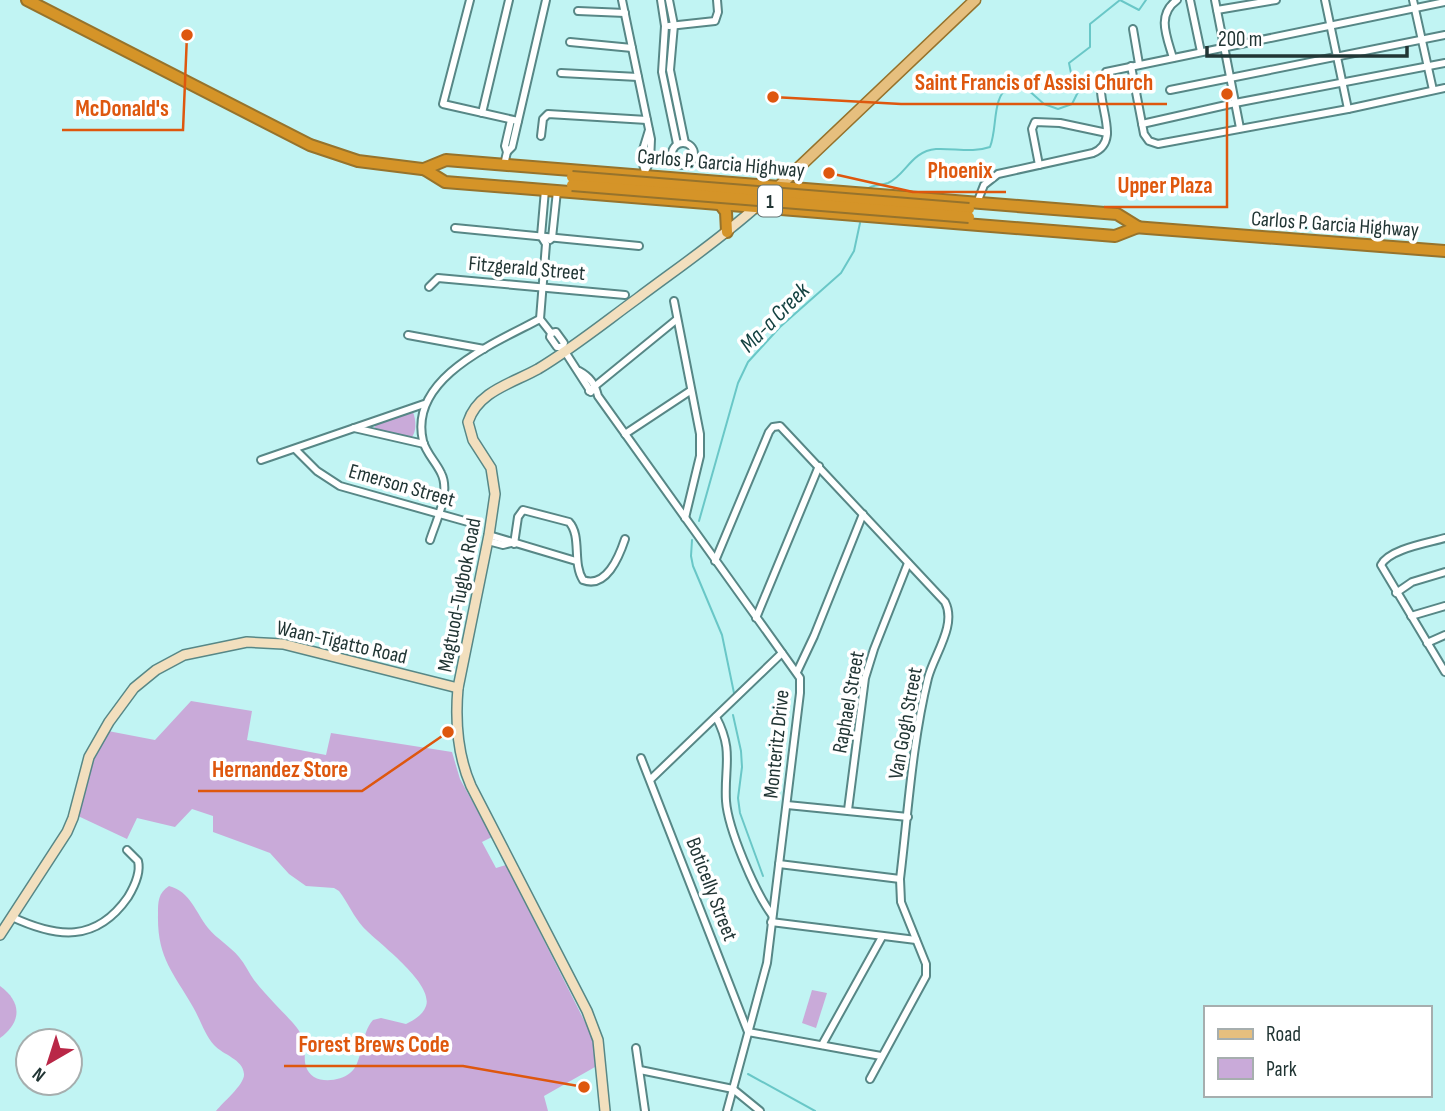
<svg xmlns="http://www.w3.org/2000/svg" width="1445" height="1111" font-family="'Sofia Sans Condensed',sans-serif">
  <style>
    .green { fill: #c9aad9 }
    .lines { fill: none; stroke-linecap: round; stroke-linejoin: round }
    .stream { stroke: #69c7c7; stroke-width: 2 }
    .street-casing { stroke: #578786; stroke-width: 10 }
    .secondary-casing { stroke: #578786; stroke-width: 12 }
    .primary-casing { stroke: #96732c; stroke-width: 13 }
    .highway-casing { stroke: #96732c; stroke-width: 14 }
    .street { stroke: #fff; stroke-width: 6 }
    .secondary { stroke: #f2dfbe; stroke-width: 9 }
    .primary { stroke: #e6bf7e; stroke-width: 10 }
    .highway { stroke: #d59428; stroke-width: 10 }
    .highway-bridge-casing { stroke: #96732c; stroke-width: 14; stroke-linecap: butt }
    .highway-bridge { stroke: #d59428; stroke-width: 10 }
    .labels { text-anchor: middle; stroke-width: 7; stroke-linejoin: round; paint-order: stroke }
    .shield { fill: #fff; stroke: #647271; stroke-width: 2 }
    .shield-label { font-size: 19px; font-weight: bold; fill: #213534 }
    .street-label { font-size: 21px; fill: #213534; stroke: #fff }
    .water-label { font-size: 23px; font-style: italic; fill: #144140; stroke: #fff }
    .leader { fill: none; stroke: #de570e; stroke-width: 2.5 }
    .callout-dot { fill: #de570e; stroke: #fff; stroke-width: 2.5 }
    .callout-label { font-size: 23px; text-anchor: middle; font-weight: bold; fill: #de570e; stroke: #fff; stroke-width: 7; stroke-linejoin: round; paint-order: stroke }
  </style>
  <rect width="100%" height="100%" fill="#c1f4f3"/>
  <g class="green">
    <path d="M406,412H413C416,420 417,432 411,438L374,429L377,422Z"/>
    <path d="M191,701L252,711L247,740L326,755L331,733L452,752L460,779L492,837L482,842L496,868L506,865L589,1030L594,1046L595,1067L544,1096L548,1111H216C223,1102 245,1084 244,1074C243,1059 223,1055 214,1045C205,1035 200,1019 193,1007C173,972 157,958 158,914C158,902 158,893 169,886C190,891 196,913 208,928C217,939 230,946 239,957C245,964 249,973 254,980C261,989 268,996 275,1004C284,1014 298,1026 303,1038C308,1052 299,1066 314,1077C324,1083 342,1080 350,1073C363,1064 360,1034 373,1020L381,1018L406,1024C414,1020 423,1015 426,1006C434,983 378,943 363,927C354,917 348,903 339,891L334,888L306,886L289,874L270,853L213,832V816L192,809L175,827L137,818L127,839L78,816L92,758L108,731L155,740Z"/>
    <path d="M0,986C22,1002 22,1022 0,1038Z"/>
    <polygon points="812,990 827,993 816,1028 802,1023"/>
  </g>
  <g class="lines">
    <g class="stream">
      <path d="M867,189C874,184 880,186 888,183C906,175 911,151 936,149C954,148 973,153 990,147C998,127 991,98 1010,85L1027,89L1044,104L1058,109L1072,104L1080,88L1071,73L1069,63L1090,47V24L1120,0L1139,10L1146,0"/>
      <polyline points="699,521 738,383 748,362 780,327 841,273 854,251 860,223"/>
      <polyline points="692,540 691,556 693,566 722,635 734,693"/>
      <polyline points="733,715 741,751 742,767 738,798 740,813 763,876"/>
      <polyline points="748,1074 815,1111"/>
    </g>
    <defs>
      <g id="street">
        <polyline points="470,0 443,104 518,121"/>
        <polyline points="622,0 651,139 650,162 645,171"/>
        <polyline points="661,0 665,26 662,72 677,144"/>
        <polyline points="669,0 674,25 670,70 685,143"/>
        <polyline points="1190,0 1201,52"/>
        <polyline points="1215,0 1240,128"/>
        <polyline points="1325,0 1348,109"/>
        <polyline points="1413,0 1433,90"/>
        <polyline points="1217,10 1276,0"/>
        <polyline points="578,11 625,13"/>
        <polyline points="669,26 715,21 718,12 717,0"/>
        <polyline points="1133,29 1139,64"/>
        <polyline points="570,42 632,48"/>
        <path d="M1173,58C1167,37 1156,15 1177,0"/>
        <polyline points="1131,66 1144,134 1149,141 1158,144 1348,109 1445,88"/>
        <polyline points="561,73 638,77"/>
        <polyline points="1170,90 1445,35"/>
        <polyline points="482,113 509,0"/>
        <polyline points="1142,124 1235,103 1445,63"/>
        <polyline points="541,136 543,119 548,114 647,120"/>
        <circle cx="683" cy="154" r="11"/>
        <polyline points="507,152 512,147 546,0"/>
        <polyline points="504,165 507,152 505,146 511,120"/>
        <polyline points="1039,165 1032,129 1035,122 1060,123 1107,133"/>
        <polyline points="645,172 641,156 649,130"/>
        <polyline points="545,190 541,236 546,244 540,319 551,333 550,337 557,347 562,347"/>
        <path d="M977,203L984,185L998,174L1093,153C1126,140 1088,94 1106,72L1445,2"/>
        <polyline points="455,228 639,246"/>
        <polyline points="550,240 552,238 557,191"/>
        <polyline points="429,287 438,278 625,295"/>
        <polyline points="674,301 700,434 700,456 685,518"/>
        <polyline points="551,333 556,332 564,343 562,347 591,392"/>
        <polyline points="408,335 484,349"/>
        <path d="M579,371C590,377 595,384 598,396L800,678V693L767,963L727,1111"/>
        <polyline points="589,391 676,320"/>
        <polyline points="354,428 424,444"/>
        <polyline points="625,434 690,391"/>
        <polyline points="296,450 317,471 340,486 468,522"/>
        <polyline points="261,460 424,404"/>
        <polyline points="489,535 576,561"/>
        <path d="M1445,538C1428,543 1389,549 1381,565L1445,672"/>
        <path d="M430,540C436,521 451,492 441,473C436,462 426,453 423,441C408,378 495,343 540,319"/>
        <polyline points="488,541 503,545 511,543"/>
        <path d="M514,544L518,517L523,510L569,522C582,536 572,563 583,580C606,589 619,557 625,539"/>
        <path d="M715,561L769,432L773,427L780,426L945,602C957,625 934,655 928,678C912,743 908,813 900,879L901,902L926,964V976L870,1079"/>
        <polyline points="1396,593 1412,582 1445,572"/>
        <polyline points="1411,616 1445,606"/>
        <polyline points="756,618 819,466"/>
        <polyline points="1427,643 1445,635"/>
        <polyline points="797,672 814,636 863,514"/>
        <path d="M716,717C734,751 724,766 726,801C728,829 755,892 772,915"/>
        <polyline points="641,758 748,1032 881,1056"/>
        <polyline points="651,779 782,653"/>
        <polyline points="787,805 908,817"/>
        <polyline points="848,810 865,678 874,649 908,563"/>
        <polyline points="779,864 900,879"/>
        <path d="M12,917C57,938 96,943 128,897C134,887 141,873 138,861L127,850"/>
        <polyline points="771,922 916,940"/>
        <polyline points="822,1045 882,937"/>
        <polyline points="636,1048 645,1111"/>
        <polyline points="640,1070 733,1089 760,1111"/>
      </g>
      <g id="secondary">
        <polyline points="0,935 67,832 73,818 89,757 109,722 134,688 156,670 184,655 247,642 283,644 458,688"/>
        <path d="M605,1111L598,1040L587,1011L471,786C457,754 455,722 458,688L489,535L495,494L491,468L473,440L468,422C478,391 513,383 538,369C573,348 605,322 638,298C678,268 719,240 756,207"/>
      </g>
      <polyline id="primary" points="775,190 975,0"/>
      <g id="highway">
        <polyline points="27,0 310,145 358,161 430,170"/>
        <polyline points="424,169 446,160 1117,214 1138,227"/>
        <polyline points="424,169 445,182 1115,236 1138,227"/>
        <polyline points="720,204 726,212 727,232"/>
        <polyline points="1134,227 1445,251"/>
      </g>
    </defs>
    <use href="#street" class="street-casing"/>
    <use href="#secondary" class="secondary-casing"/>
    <use href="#primary" class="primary-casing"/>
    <use href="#highway" class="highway-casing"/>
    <use href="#street" class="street"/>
    <use href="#secondary" class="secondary"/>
    <use href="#primary" class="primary"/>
    <use href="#highway" class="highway"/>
    <defs>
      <g id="highway-bridge">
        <polyline points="572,177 969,209"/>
        <polyline points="572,185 969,217"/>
      </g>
    </defs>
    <use href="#highway-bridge" class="highway-bridge-casing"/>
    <use href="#highway-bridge" class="highway-bridge"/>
  </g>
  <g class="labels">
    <rect class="shield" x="758" y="185.5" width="24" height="31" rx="5"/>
    <g class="shield-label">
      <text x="770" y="208">1</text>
    </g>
    <g class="street-label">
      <text transform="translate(721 163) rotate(5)" y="7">Carlos P. Garcia Highway</text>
      <text transform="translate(1335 224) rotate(4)" y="7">Carlos P. Garcia Highway</text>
      <text transform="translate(527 268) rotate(5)" y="7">Fitzgerald Street</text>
      <text transform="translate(402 485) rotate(16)" y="7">Emerson Street</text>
      <text transform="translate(459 595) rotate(-79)" y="7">Magtuod-Tugbok Road</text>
      <text transform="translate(342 642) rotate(13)" y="7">Waan-Tigatto Road</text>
      <text transform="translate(848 702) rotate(-80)" y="7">Raphael Street</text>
      <text transform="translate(905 723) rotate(-80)" y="7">Van Gogh Street</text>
      <text transform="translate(776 744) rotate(-84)" y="7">Monteritz Drive</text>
      <text transform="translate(712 889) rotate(69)" y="7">Boticelly Street</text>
    </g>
    <g class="water-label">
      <text transform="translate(774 317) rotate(-45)" y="8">Ma-a Creek</text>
    </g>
  </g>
  <path class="leader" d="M773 97L901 104H1167M187 35L183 130H62M829 173L913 192H1006M1227 94L1227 207H1104M448 732L362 791H198M584 1087L463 1066H284"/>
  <g class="callout-dot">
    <circle cx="773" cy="97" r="7"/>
    <circle cx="187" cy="35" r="7"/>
    <circle cx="829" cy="173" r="7"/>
    <circle cx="1227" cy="94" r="7"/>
    <circle cx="448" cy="732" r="7"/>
    <circle cx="584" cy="1087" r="7"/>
  </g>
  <g class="callout-label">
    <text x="1034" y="90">Saint Francis of Assisi Church</text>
    <text x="122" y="116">McDonald's</text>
    <text x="960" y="178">Phoenix</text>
    <text x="1165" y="193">Upper Plaza</text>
    <text x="280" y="777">Hernandez Store</text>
    <text x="374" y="1052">Forest Brews Code</text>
  </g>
  <rect x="1204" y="1006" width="228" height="91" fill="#ffffff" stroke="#a6aeae" stroke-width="2"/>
  <rect x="1218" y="1029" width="35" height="10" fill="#e6bf7e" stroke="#a6aeae" stroke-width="2"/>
  <text x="1266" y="1041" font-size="21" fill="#213534">Road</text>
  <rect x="1218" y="1058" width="35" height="21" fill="#c9aad9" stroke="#a6aeae" stroke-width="2"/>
  <text x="1266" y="1076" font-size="21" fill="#213534">Park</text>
  <g transform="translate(49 1062) rotate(219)"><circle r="33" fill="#ffffff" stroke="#a6aeae" stroke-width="2"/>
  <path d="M0-5L12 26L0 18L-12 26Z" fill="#b92747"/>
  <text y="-10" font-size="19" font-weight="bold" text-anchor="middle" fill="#213534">N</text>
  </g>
  <path d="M1207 46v10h200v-10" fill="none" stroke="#213534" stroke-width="3.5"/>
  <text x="1218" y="46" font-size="21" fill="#213534" stroke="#ffffff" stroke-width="5" paint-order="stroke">200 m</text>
</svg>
